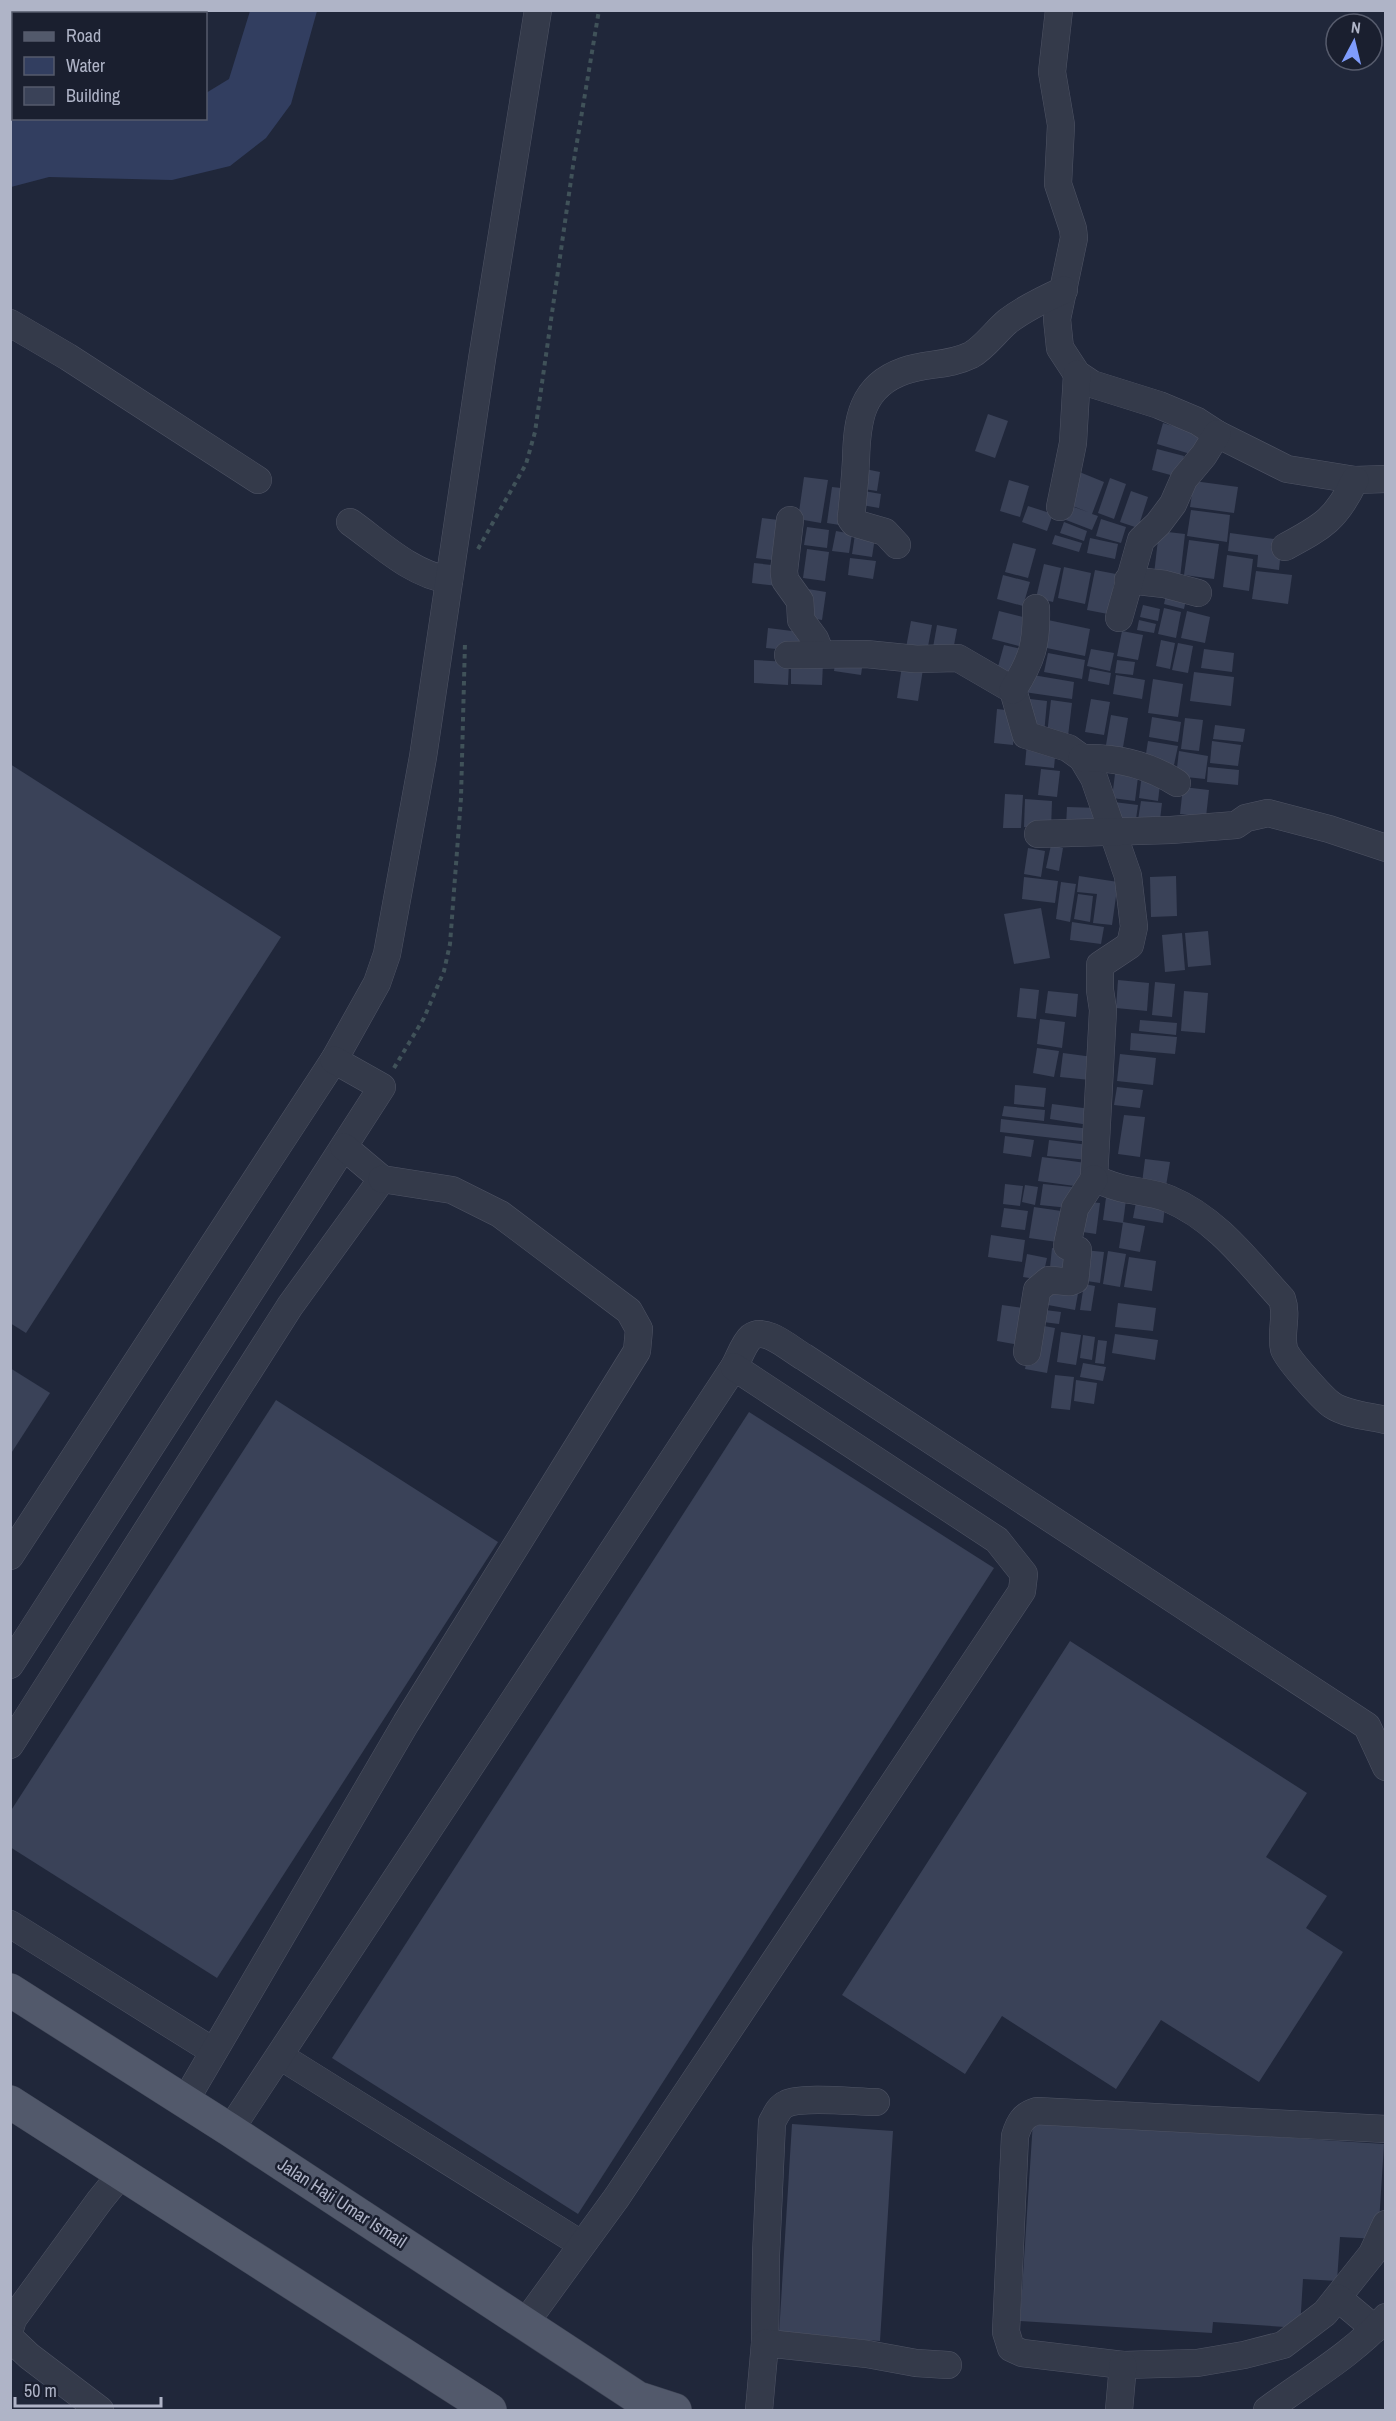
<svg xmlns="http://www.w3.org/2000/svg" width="1396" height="2421" font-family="'Archivo Narrow',sans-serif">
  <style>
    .water { fill: #323e60 }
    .building { fill: #3a4258 }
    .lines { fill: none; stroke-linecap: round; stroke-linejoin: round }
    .minor-casing { stroke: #4f5465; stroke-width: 28 }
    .major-casing { stroke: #3d4354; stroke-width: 34 }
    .path { stroke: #405259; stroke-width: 4; stroke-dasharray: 4.5 4.5; stroke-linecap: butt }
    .minor { stroke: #343a4a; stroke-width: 27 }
    .major { stroke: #52596b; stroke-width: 33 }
    .labels { text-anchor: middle; stroke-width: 5; stroke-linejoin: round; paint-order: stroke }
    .street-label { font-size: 18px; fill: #afb4c7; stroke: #1a1f2f }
  </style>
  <rect width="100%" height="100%" fill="#20273a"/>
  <polygon class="water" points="250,11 317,11 291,104 266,138 230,166 172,180 49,177 11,187 11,110 13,110 14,118 206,118 206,93 229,79"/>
  <g class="building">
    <polygon points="988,414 1008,421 995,458 975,451"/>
    <polygon points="1163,423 1200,434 1194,455 1157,444"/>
    <polygon points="1157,449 1184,456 1178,477 1152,470"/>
    <polygon points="860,468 880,472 877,491 857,488"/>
    <polygon points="1077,471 1104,482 1092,514 1098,516 1092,530 1066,520 1071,506 1088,512 1065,503"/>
    <polygon points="804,477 828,480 821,523 798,519"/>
    <polygon points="1110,478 1126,484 1114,519 1098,513"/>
    <polygon points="1009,480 1029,486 1020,517 1000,511"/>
    <polygon points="1194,481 1238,487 1234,513 1190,507"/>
    <polygon points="832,487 851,489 846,526 827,523"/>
    <polygon points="858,490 881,494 879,508 856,504"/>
    <polygon points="1131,491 1148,497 1138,528 1120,522"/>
    <polygon points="1028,506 1053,514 1047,531 1022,522"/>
    <polygon points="1191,510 1230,515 1227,542 1187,536"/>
    <polygon points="762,518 787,521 781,561 756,558"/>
    <polygon points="1101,519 1126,527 1121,543 1096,536"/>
    <polygon points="1064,522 1087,531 1084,541 1060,533"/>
    <polygon points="807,527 829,530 827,548 804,545"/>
    <polygon points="856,528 876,531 872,557 852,554"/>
    <polygon points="836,531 852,534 849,553 832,551"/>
    <polygon points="1159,531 1185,534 1180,578 1154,574"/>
    <polygon points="1230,533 1282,540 1279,570 1257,567 1258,555 1228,551"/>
    <polygon points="1055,535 1082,543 1079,552 1052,544"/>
    <polygon points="1090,538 1118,544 1115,559 1087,553"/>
    <polygon points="1189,540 1219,544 1214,579 1184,575"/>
    <polygon points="1013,543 1036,549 1028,578 1005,572"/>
    <polygon points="807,549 829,552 825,581 803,578"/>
    <polygon points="1227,555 1253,559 1249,591 1223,587"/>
    <polygon points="850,558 876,561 873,579 848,575"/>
    <polygon points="754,563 781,566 778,586 752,583"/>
    <polygon points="1044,564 1061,568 1053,602 1036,598"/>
    <polygon points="1064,567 1091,573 1085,604 1058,598"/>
    <polygon points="1095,570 1116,574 1108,614 1087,610"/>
    <polygon points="1256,571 1292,575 1288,604 1252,599"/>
    <polygon points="1003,575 1030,582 1023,606 997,599"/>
    <polygon points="808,589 826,592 822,620 804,617"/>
    <polygon points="1167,591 1187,595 1184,609 1164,604"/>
    <polygon points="1143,605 1160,609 1158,621 1140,617"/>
    <polygon points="1164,608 1181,612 1176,638 1158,634"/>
    <polygon points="999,611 1031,619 1023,647 992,639"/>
    <polygon points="1187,611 1210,617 1205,643 1181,638"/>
    <polygon points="1048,620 1090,629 1085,656 1042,647"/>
    <polygon points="1139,620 1156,624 1154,633 1137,630"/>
    <polygon points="911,621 932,625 926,657 905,653"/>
    <polygon points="937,625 957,629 952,656 932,653"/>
    <polygon points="768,628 800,632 798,651 766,648"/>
    <polygon points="1122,631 1143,635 1138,660 1117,656"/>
    <polygon points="1161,640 1175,643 1170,669 1156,666"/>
    <polygon points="1178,643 1193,646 1188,673 1172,670"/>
    <polygon points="1004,645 1021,649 1014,678 996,674"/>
    <polygon points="1091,649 1114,653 1110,671 1087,666"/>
    <polygon points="1204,649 1234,653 1232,672 1201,668"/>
    <polygon points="1048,653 1085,660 1082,679 1044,672"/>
    <polygon points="836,657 863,661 861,675 834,671"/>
    <polygon points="754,660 789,662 788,685 754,683"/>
    <polygon points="1117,660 1135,662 1133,675 1115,673"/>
    <polygon points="791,662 823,663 822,685 791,684"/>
    <polygon points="902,666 923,669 918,701 897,698"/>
    <polygon points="1090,669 1111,673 1109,685 1088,681"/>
    <polygon points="1194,672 1234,677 1231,706 1190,701"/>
    <polygon points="1027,674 1074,682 1072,699 1024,692"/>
    <polygon points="1116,675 1145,680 1142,699 1113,694"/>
    <polygon points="1153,679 1183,684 1178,717 1148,713"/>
    <polygon points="1030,699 1047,701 1044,734 1026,732"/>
    <polygon points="1091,699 1110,702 1104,735 1085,732"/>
    <polygon points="1051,700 1072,703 1068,736 1047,734"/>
    <polygon points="997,709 1016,711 1013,745 994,743"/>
    <polygon points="1111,715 1128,718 1122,753 1105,751"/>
    <polygon points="1152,717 1181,722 1178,742 1149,737"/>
    <polygon points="1185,718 1203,720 1199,751 1181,749"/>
    <polygon points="1215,725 1245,729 1243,742 1213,739"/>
    <polygon points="1148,741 1178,746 1174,765 1145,760"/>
    <polygon points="1212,741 1241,745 1238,766 1210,763"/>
    <polygon points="1027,743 1056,746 1054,768 1025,765"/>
    <polygon points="1179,751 1208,756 1205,779 1176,776"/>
    <polygon points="10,764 281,937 26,1333 10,1323"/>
    <polygon points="1116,766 1139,769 1135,801 1112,798"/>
    <polygon points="1208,767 1239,770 1238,785 1207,782"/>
    <polygon points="1041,769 1060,771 1057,797 1038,795"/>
    <polygon points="1142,773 1161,776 1158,801 1139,798"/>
    <polygon points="1183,787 1209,790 1206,817 1180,814"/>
    <polygon points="1005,794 1023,795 1021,828 1003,828"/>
    <polygon points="1025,799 1052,801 1051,829 1024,827"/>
    <polygon points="1141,801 1162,803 1159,828 1137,826"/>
    <polygon points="1114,802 1138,805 1135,826 1112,823"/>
    <polygon points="1067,807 1100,808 1100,828 1066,827"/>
    <polygon points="1051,845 1063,848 1059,871 1046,868"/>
    <polygon points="1028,848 1045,851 1041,877 1024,874"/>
    <polygon points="1079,876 1118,882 1112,925 1093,923 1097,894 1077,892"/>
    <polygon points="1176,876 1177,916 1151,917 1150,877"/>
    <polygon points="1024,877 1058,881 1055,903 1022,899"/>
    <polygon points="1061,882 1076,884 1070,922 1056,919"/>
    <polygon points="1078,894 1093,896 1090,922 1074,919"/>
    <polygon points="1041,908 1050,958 1014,964 1004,914"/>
    <polygon points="1072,922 1104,927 1101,944 1070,940"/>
    <polygon points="1208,931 1211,965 1188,967 1185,933"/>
    <polygon points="1182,933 1185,970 1165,972 1162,935"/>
    <polygon points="1118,980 1149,983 1147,1011 1116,1008"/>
    <polygon points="1155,982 1175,984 1172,1017 1152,1015"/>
    <polygon points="1020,988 1039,990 1036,1019 1017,1017"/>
    <polygon points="1048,991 1078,994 1076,1017 1045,1013"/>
    <polygon points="1184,991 1208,993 1205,1033 1181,1031"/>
    <polygon points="1040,1019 1065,1022 1062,1048 1037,1044"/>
    <polygon points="1140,1020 1177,1023 1176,1035 1139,1031"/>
    <polygon points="1131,1033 1177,1037 1175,1054 1130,1050"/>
    <polygon points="1037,1048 1059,1051 1054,1077 1033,1073"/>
    <polygon points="1063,1053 1093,1057 1090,1080 1060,1077"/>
    <polygon points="1120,1054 1156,1058 1153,1085 1117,1081"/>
    <polygon points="1015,1085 1046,1088 1044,1107 1014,1104"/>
    <polygon points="1117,1087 1143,1090 1140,1108 1114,1105"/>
    <polygon points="1052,1104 1091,1109 1089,1125 1050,1119"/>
    <polygon points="1004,1106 1045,1110 1044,1121 1002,1116"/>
    <polygon points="1124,1115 1145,1117 1140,1157 1118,1154"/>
    <polygon points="1001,1119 1091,1129 1090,1142 1000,1132"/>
    <polygon points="1005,1136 1034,1140 1031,1157 1003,1153"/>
    <polygon points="1049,1140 1089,1145 1088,1160 1047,1156"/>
    <polygon points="1042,1157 1086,1163 1082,1187 1038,1181"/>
    <polygon points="1145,1159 1170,1162 1166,1186 1142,1183"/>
    <polygon points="1005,1184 1023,1186 1020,1206 1003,1204"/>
    <polygon points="1043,1184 1072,1187 1069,1208 1040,1205"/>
    <polygon points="1025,1185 1038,1187 1035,1205 1022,1202"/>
    <polygon points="1107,1190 1127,1192 1123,1223 1103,1220"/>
    <polygon points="1080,1201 1100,1203 1096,1234 1076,1231"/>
    <polygon points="1136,1202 1165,1207 1163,1223 1133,1218"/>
    <polygon points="1034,1207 1068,1212 1064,1243 1029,1238"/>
    <polygon points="1004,1208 1028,1211 1025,1230 1001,1227"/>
    <polygon points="1123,1222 1145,1226 1140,1252 1119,1248"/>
    <polygon points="991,1235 1025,1240 1022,1262 988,1257"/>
    <polygon points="1052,1248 1072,1250 1069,1279 1049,1277"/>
    <polygon points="1084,1250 1104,1252 1100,1283 1080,1280"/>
    <polygon points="1108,1251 1126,1254 1120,1287 1103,1284"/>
    <polygon points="1027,1254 1047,1258 1042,1280 1023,1277"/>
    <polygon points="1129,1257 1156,1261 1152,1291 1124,1287"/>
    <polygon points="1052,1283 1079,1288 1075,1310 1048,1305"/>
    <polygon points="1084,1284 1095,1286 1091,1311 1080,1310"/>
    <polygon points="1118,1303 1156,1308 1153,1331 1115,1327"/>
    <polygon points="1002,1305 1024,1308 1019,1345 997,1341"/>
    <polygon points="1037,1309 1061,1312 1059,1324 1035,1321"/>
    <polygon points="1033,1324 1055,1328 1047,1373 1025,1369"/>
    <polygon points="1061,1332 1081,1335 1076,1365 1057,1362"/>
    <polygon points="1115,1334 1158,1340 1155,1360 1112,1353"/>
    <polygon points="1083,1335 1095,1337 1092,1360 1080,1358"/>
    <polygon points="1098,1340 1107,1341 1104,1364 1095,1363"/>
    <polygon points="1083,1363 1106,1367 1103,1381 1080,1377"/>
    <polygon points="10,1368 50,1393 10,1455"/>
    <polygon points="1055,1375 1074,1377 1070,1410 1051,1408"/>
    <polygon points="1076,1380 1097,1383 1094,1404 1074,1401"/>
    <polygon points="276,1400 498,1542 217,1978 10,1847 10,1812"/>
    <polygon points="749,1412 994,1568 578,2214 332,2058"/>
    <polygon points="1070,1641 1307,1793 1266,1857 1327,1896 1306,1928 1343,1952 1259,2082 1161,2020 1116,2089 1002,2016 965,2074 842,1995"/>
    <polygon points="1033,2121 1384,2144 1378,2239 1340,2237 1337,2281 1303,2279 1300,2328 1213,2322 1212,2333 1020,2321"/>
    <polygon points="792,2124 893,2131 880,2341 779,2334"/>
  </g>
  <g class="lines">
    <defs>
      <g id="minor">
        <polyline points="42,10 66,14"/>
        <polyline points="1059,10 1052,72 1061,125 1058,184 1073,229 1074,238 1057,319 1060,348 1077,374 1092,384 1159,405 1197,421 1217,434 1287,469 1355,480 1386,479"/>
        <polyline points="191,14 193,10"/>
        <polyline points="10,323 68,357 258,480"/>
        <polyline points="1060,507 1073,443 1077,374"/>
        <polyline points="790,520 784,571 785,580 800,601 801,620 815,639 821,654"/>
        <path d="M350,522C381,544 411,574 449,580"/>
        <path d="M897,545L885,532L854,523L851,519C853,500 855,480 856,460C857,420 861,386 904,371C926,363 949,366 971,355C984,348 996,331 1008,321C1025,308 1044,299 1064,290"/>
        <path d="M1285,547C1322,527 1336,520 1355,480"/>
        <polyline points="1128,580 1164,584 1198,593"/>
        <polyline points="1119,618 1141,540 1158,524 1173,504 1184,479 1204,455 1217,434"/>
        <path d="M788,655L866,654L916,659L958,658L1013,690L1026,735L1068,748L1082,758L1094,778L1128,876L1134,927L1130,945L1100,965V990L1103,1010L1094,1179C1104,1182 1114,1187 1125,1189C1140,1192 1155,1193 1169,1199C1217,1219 1248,1262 1282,1299C1288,1316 1280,1332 1284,1349C1287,1359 1323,1399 1332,1405C1347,1415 1369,1416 1386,1420"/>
        <path d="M1013,690C1032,660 1037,644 1036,608"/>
        <path d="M1082,758C1116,757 1149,765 1177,783"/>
        <polyline points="1038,834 1171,830 1236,825 1246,818 1268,813 1329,829 1386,848"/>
        <polyline points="1027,1352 1037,1290 1049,1280 1070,1282 1075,1280 1078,1250 1067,1246 1075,1208 1094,1179"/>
        <polyline points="10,1556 334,1060 377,983 387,954 423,757 482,359 538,10"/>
        <polyline points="10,1665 382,1087 334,1060"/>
        <polyline points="10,1745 290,1306 382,1179 344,1147"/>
        <polyline points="10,1924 213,2051"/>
        <polyline points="280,2056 581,2244"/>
        <polyline points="185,2101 406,1723 637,1351 639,1329 629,1311 500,1214 452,1190 382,1179"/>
        <path d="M1386,2129L1037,2111C1023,2115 1019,2123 1015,2136L1006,2332L1011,2348L1022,2353L1123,2365L1197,2363L1244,2355L1283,2345L1325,2313L1372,2254L1386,2224"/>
        <path d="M230,2130L734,1367C739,1358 744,1343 751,1337C766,1326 791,1350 804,1357L1367,1726L1386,1767"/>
        <polyline points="1338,2298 1375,2329"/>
        <polyline points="526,2322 617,2197 1022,1591 1024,1574 997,1540 734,1367"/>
        <polyline points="10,2329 13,2319 100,2200 122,2173"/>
        <polyline points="10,2338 29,2356 100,2410"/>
        <path d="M765,2343L766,2255L772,2122C776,2115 779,2107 786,2104C802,2096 856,2102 876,2102"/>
        <polyline points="759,2410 765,2343 867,2354 916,2363 948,2365"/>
        <polyline points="1119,2410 1123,2365"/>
        <path d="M1267,2410C1306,2381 1353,2354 1386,2317"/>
      </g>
      <g id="major">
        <polyline points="10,1990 230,2130 638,2398 675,2410"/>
        <polyline points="10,2102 490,2410"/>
      </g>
    </defs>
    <use href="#minor" class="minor-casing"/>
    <use href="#major" class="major-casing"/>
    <g class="path">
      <polyline points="478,549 526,464 535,432 573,166 599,10"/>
      <polyline points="394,1068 424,1018 444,971 450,944 461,798 465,642"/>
    </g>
    <use href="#minor" class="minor"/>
    <use href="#major" class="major"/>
  </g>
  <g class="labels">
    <g class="street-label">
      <text transform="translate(342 2203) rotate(33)" y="6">Jalan Haji Umar Ismail</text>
    </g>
  </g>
  <rect width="1396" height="2421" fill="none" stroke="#afb4c7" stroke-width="24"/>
  <rect x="12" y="12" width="195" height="108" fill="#1a1f2f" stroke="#565b6c" stroke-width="1.5"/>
  <rect x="24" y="32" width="30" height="9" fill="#52596b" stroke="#565b6c" stroke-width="1.5"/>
  <text x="66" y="42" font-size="18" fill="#afb4c7">Road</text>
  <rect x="24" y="57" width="30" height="18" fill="#323e60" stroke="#565b6c" stroke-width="1.5"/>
  <text x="66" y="72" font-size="18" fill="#afb4c7">Water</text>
  <rect x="24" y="87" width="30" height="18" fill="#3a4258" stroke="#565b6c" stroke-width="1.5"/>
  <text x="66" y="102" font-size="18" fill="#afb4c7">Building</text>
  <g transform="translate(1354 42) rotate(7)"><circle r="28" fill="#1a1f2f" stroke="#565b6c" stroke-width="1.5"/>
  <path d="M0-4.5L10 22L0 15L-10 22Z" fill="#7f9cfc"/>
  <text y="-9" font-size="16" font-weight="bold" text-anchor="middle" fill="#afb4c7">N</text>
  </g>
  <path d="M15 2397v9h146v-9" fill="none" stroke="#afb4c7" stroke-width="3"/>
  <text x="24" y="2397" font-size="18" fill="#afb4c7" stroke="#1a1f2f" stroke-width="4.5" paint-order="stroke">50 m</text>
</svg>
